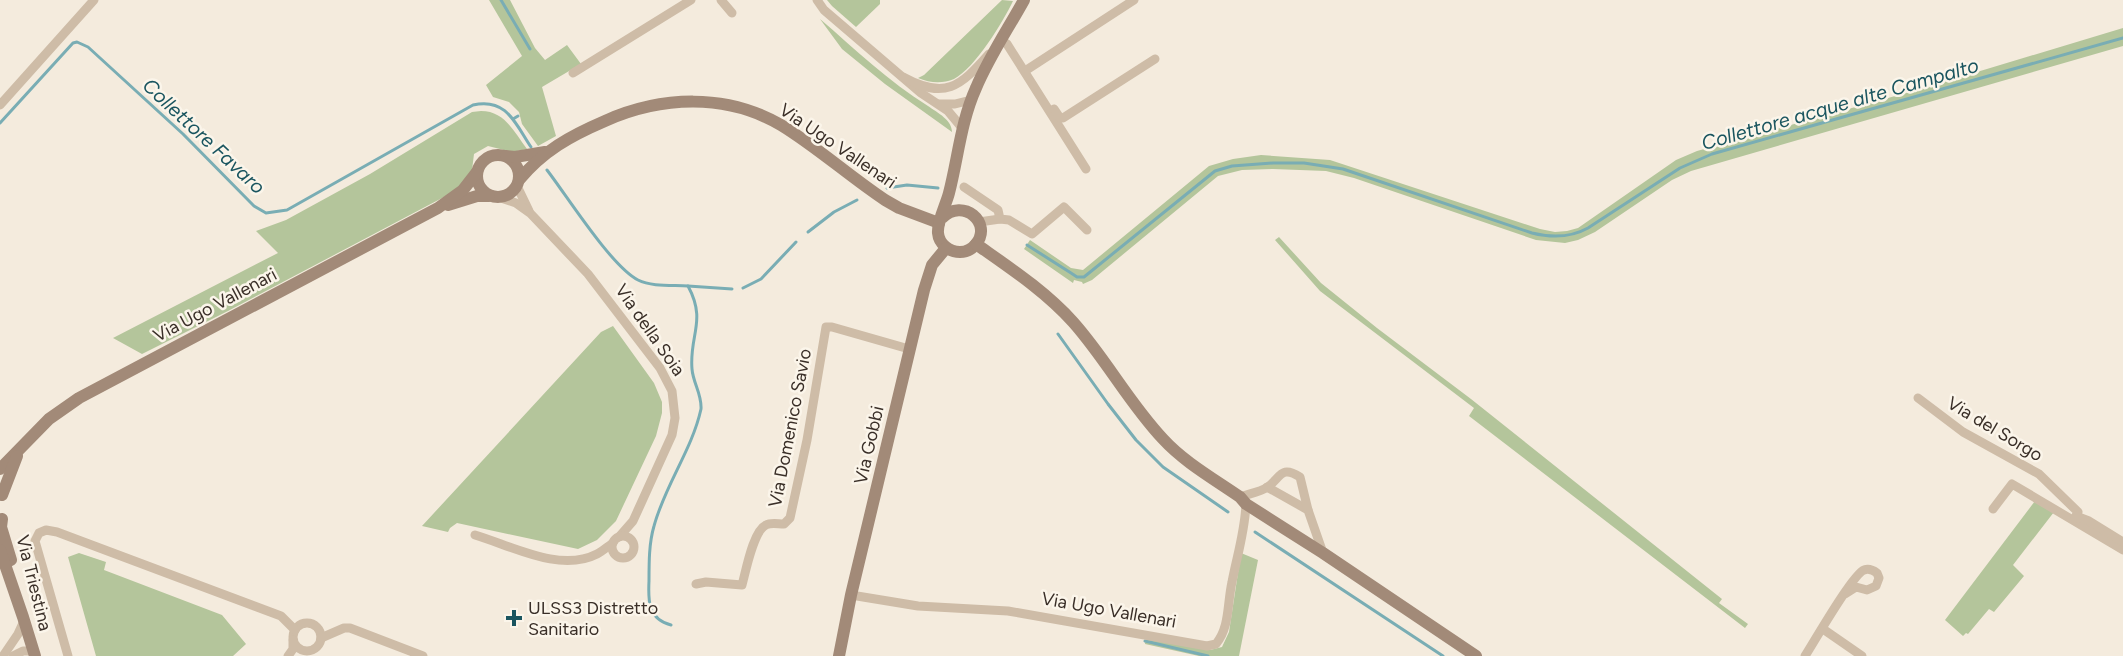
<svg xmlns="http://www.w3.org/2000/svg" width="2123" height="656" font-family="Figtree,sans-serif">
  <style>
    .green { fill: #b4c59b }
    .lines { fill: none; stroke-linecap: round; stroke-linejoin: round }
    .stream { stroke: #79adb4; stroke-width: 3 }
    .street { stroke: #cebca7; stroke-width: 9 }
    .secondary { stroke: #a28a78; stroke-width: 12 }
    .poi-dot { fill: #1a555f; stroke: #fbf5ea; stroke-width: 2 }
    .labels { text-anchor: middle; stroke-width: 5; stroke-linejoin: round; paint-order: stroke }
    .street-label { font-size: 18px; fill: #3a2f28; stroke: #fbf5ea }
    .poi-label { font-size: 18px; fill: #3a2f28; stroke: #fbf5ea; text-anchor: start }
    .water-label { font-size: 20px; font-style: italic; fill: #1a555f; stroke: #fbf5ea }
  </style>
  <rect width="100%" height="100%" fill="#f4ebdd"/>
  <g class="green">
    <polygon points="489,0 510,0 535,48 545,60 567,45 581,64 542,87 556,136 538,146 522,124 519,112 509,102 493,97 486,85 522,56"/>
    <polygon points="827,0 880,0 880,4 856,27 832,6"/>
    <path d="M1002,0L1013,1C1003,22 975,68 954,79C942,84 930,83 918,78L924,75Z"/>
    <path d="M820,19C855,49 889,82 928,106C938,113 952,120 952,132L885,84L842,49Z"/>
    <polygon points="2123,28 2123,46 1691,171 1672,180 1595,232 1578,240 1565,243 1536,240 1354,178 1326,171 1273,169 1242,170 1218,176 1092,280 1083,284 1082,282 1074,280 1073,283 1024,249 1030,240 1071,268 1083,270 1209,166 1233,159 1261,155 1330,160 1540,229 1555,232 1567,231 1578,228 1676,160 1697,151 1924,88"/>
    <path d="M481,111C505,111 514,132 527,149L512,152L488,146L474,154L472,170L461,188L228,311L142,354L113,338L278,253L256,231L286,220L370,174L472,112Z"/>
    <polygon points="1279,237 1321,283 1377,328 1471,399 1722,599 1719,603 1748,624 1745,628 1469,416 1474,408 1320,291 1275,240"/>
    <polygon points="613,326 654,383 662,402 662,413 656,436 616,521 597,540 578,549 457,523 450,528 448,532 422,526 601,332"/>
    <polygon points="2035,501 2054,512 2013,565 2024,576 1994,612 1989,609 1968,634 1966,633 1963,636 1945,620"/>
    <polygon points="79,553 106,562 104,570 222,615 246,644 233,656 96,656 68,557"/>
    <polygon points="1241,553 1258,560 1239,656 1199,656 1145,644 1146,638 1210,650 1222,647 1229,632"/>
  </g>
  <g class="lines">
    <g class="stream">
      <polyline points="501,0 530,49"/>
      <polyline points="513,119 518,116"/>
      <path d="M0,123L73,43L77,42L88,47L183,134L254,206L266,213L287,210L473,105C507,97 516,125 531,147"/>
      <path d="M547,170C567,196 611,266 638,280C652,287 672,285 688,286C707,321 689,335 692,369C693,383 702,394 701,409C692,450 665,485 654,526C649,543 649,562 649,581C648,601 648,619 671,625"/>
      <polyline points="887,188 907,185 938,188"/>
      <polyline points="808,232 834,212 857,200"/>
      <path d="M1027,245L1071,273L1077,277H1084L1215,171L1232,166L1273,163H1304L1343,169L1532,233C1552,238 1570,238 1588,228L1680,168L1712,154L2123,38"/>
      <polyline points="688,286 732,289"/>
      <polyline points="743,288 761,279 796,242"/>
      <polyline points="1058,334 1108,404 1136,440 1163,467 1228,512"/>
      <polyline points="1255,532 1443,656"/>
      <polyline points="1145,641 1208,656"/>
    </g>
    <g class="street">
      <polyline points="721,0 732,13"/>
      <polyline points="817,0 824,10 921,93 948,111 963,129"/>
      <polyline points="998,43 1001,40 1007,44 1086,169"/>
      <polyline points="1028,69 1134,0"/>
      <polyline points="573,73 691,0"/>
      <path d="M903,77C945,100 960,87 989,54"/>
      <polyline points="940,104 955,104 971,100"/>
      <polyline points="0,105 94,0"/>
      <polyline points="1054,109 1060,118 1063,118 1155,59"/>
      <polyline points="517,186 529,211"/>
      <polyline points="964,187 998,210 1000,219 1009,220 1032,234 1064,207 1087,230"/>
      <polyline points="501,198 516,203 530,213 588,274 660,368 672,391 675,418 672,435 633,521 619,537"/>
      <polyline points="979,222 1000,219"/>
      <polyline points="1918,398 1963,432 2039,474 2078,512 2076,516"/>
      <polyline points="1267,487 1308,510 1323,553"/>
      <path d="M1240,497C1248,494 1260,492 1268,487C1281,477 1281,465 1300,477L1308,510"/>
      <polyline points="1993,509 2012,484 2123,550"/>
      <polyline points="2075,518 2076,516 2089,521 2123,542"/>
      <path d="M475,535C512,546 560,573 597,554C603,551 608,546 613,543"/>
      <circle cx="623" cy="547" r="11"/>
      <path d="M696,584L706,582L742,585C746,571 753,531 766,525C771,522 778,524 784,524L790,518L807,440L826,327H832L909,349"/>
      <path d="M851,595L918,606L1008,611L1207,646L1216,644C1230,627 1227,604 1232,582C1237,556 1245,531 1246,504"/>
      <circle cx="307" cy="637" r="14"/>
      <polyline points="1823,629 1862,656"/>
      <polyline points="321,638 344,628 350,628 423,656"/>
      <polyline points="3,656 18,634 24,621"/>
      <polyline points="13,656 23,651 33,651"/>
      <polyline points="68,656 35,541 39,533 46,530 57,532 281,616 295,630"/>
      <polyline points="288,656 293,649 293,640"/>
      <path d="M1805,656C1814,642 1853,574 1864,570C1869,568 1873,570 1877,573L1879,578L1876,586L1867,590L1856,587L1845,594"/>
    </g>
    <g class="secondary">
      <circle cx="498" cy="176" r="21"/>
      <polyline points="506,156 515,157 545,152"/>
      <path d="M519,180C543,151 570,136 605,121C661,96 726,93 781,125C817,147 849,176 885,200L899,208L939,223"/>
      <polyline points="448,205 477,196 489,196"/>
      <path d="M942,218C963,197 993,223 976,244C972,249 966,252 960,252C949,252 939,244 938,233C937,221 946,205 949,193C958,158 961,121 976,88C989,57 1008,29 1024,0"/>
      <path d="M976,244C1010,268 1045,291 1073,322C1106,359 1129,403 1163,439C1184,462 1214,479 1240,497L1246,504L1323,553L1476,656"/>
      <polyline points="0,469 49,419 79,398 438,208 463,190 477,172"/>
      <polyline points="2,495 17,456"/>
      <polyline points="2,519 1,527 11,560"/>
      <polyline points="0,550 23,617 35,656"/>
      <polyline points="839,656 851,595 924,290 932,265 946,248"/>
    </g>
  </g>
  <path class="poi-dot" d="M511 609h6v6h6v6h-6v6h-6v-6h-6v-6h6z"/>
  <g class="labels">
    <g class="street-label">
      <text transform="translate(838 146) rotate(34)" y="6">Via Ugo Vallenari</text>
      <text transform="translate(215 305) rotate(-28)" y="6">Via Ugo Vallenari</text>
      <text transform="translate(650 330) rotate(55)" y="6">Via della Soia</text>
      <text transform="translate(790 428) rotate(-79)" y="6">Via Domenico Savio</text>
      <text transform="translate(1995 429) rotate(31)" y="6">Via del Sorgo</text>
      <text transform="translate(869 445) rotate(-77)" y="6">Via Gobbi</text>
      <text transform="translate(34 583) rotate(76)" y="6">Via Triestina</text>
      <text transform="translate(1109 610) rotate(10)" y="6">Via Ugo Vallenari</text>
    </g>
    <g class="poi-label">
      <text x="528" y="614">ULSS3 Distretto<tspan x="528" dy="21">Sanitario</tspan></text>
    </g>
    <g class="water-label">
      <text transform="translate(1840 104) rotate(-16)" y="7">Collettore acque alte Campalto</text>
      <text transform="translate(204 136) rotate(43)" y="7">Collettore Favaro</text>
    </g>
  </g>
</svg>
